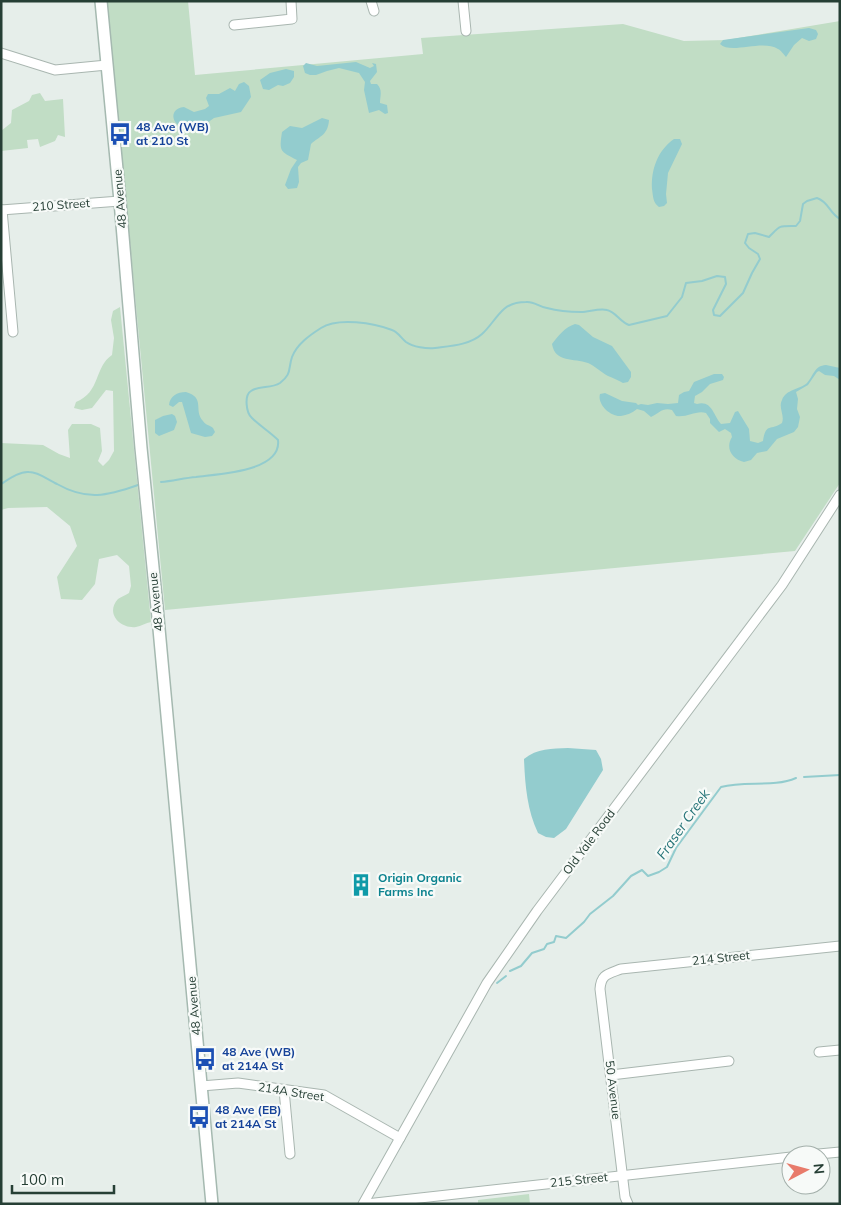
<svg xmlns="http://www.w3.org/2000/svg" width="841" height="1205" font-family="Mulish,sans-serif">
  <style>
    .green { fill: #c1ddc5 }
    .water { fill: #93ccce }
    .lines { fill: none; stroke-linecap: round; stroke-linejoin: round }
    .stream { stroke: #93ccce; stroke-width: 2 }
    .street-casing { stroke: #a9b6b0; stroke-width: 11 }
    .secondary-casing { stroke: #a5b9b0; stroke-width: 14 }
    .street { stroke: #fff; stroke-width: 9 }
    .secondary { stroke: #fff; stroke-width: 11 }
    .labels { text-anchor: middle; stroke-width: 4.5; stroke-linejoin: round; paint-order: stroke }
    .transit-label { font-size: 12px; font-weight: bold; fill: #164399; stroke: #f7faf8; text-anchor: start }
    .street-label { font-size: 12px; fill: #263f35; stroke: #f7faf8 }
    .culture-label { font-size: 12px; font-weight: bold; fill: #0d838f; stroke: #f7faf8; text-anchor: start }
    .water-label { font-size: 14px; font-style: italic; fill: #247377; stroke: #f7faf8 }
  </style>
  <rect width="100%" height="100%" fill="#e6eeea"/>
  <g class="green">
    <polygon points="107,1 188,1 195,75 423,54 421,38 623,24 684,41 726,40 840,21 840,483 795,551 165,610"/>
    <polygon points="40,93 45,101 63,99 65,137 58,135 55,141 40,147 38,139 27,140 28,148 1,151 1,131 11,123 12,110 29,101 32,95"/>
    <path d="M120,307L151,622C146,623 141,626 136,627C120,629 105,613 118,599C121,597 126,595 129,593L131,586L129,566L117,555L99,559L95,584L82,600L61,599L57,577L77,546L70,526L47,507L8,508L1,510V443L43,445L59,454L70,458L68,430L72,424H91L100,428L102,451L98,461L103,466L109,460L114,451L113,391L106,390L92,408L82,410L74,408L76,402C101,392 94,367 112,355L114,338L111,320L113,311Z"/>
    <polygon points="529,1194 530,1204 478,1204 478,1200"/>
  </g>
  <g class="water">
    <path d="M809,28L816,30L818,34L816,39L809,41L802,38L794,45L786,57C784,55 781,50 778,49C762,39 731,55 720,44L723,40Z"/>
    <path d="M356,62L370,68L374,66L372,63L376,64L377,72L370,81L371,84H377C383,90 380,96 380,103L387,105L388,113L385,114L379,110L369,113L364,90L365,82L359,73L339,68L327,71L316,75H310L305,73L303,66L306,63L317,66Z"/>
    <polygon points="286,69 294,71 294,77 290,83 283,86 278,85 269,90 263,89 260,80 270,73"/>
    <path d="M244,82L249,86L251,97L241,112L214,118L207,123L198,122L189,129C173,129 166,109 184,107L194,112L205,109L209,106L206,98L208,94H219L230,88L235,91L239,84Z"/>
    <path d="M322,118L329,120C328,135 320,136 311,144L308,160L301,163L298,167L299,182L297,188L288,189L285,185L291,169L297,160C280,151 279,152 282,132L290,126L302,128Z"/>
    <path d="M674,139H680L682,144L668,173L666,194L667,203L664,206L659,207C653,203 653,196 652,189C651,170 657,151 674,139Z"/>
    <path d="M575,324L579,325L593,337L612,346L631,372V377L628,382L623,383C618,380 613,378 608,376C601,372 595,366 588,363C574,358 555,363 552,344C558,336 565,327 575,324Z"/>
    <path d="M826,365L840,368V380L834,376L825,375L819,371L817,372L808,385L796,392L798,399L797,409L800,417L798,427L794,432L777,439L767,451L757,453L751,460L744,462C732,459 725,448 732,437L731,433L725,429L719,432L710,423V419L706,413C696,410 687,418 676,416L672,410C663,407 659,413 651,417L644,411L637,409C632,413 627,415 621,416C610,417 597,404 600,394L605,393L622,401L636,403L638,405L641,404L648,405L657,403L668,404L678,403L679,395L684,392L689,391L694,382L714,374H722L724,377L723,380L710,384L702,392L695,396L694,403L697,404C712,400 713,415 721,424L730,423L735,412L738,411L749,429L750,441L758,443L763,441C766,422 771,431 782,423C785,415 778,408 782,400C786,389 799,390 807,383C814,375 814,366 826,365Z"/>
    <path d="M186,392C206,398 193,410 203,421C205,425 210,425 213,428L215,432L212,436L205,437L191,433L182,402H179L173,407L169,405C170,396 177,392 186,392Z"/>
    <polygon points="172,414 175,416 177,422 174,430 159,436 155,433 155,420 163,416"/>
    <path d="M568,748L596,750L601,759L603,770L566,829L554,838L546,837L538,833C527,810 525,784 524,759C537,748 552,749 568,748Z"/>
  </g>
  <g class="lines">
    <g class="stream">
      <path d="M161,482C173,481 184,478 196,477C217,474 282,472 278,440C270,432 260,426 252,418C246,413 244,395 251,391C259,385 271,389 280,383C292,374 288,369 292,357C297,344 310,335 321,328C338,317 374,323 392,330C398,332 401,338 406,342C413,347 427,349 435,348C450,346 470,345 482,334C490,327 496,316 504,309C510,304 519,302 526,302C534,301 539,307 547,308C558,311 570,312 581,312C589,312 599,308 607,310C616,312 620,322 629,325L667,316L682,297L686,283L702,281L717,276L725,277L726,284L713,310L714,315L720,316L743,293L752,273L760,259L758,254L749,248L745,243L748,234L755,233L769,237C781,225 778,226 796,226L800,221L803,204L807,201L817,198C829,202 829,213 840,219"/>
      <path d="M1,484C9,479 20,471 29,472C39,472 48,480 57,484C87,501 107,496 138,485"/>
      <polyline points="804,777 840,775"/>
      <path d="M510,971L521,966L532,953L544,949L547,944L554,942L556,936L566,938L584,922L590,914L613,896L631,876L642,870L648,876L659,872L667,867L676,848L721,787C745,780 773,788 796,778"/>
      <polyline points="497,983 506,976"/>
    </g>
    <defs>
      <g id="street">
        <polyline points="371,1 374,11"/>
        <polyline points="463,1 466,31"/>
        <polyline points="234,25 292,19 291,1"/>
        <polyline points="1,53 55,70 107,65"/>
        <polyline points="1,210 120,201"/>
        <polyline points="2,210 13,332"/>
        <polyline points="819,1052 840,1050"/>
        <polyline points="611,1075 729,1061"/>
        <polyline points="201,1086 238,1083 324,1095 400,1138"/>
        <polyline points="284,1090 290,1154"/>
        <polyline points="808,1155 840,1152"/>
        <polyline points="363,1204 487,983 537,911 782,585 840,495"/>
        <polyline points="366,1204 791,1157"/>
        <path d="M628,1204L625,1197L600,989C601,974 608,974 621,969L840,946"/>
      </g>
      <polyline id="secondary" points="101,1 120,201 141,448 157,607 212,1204"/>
    </defs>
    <use href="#street" class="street-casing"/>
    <use href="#secondary" class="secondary-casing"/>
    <use href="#street" class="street"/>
    <use href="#secondary" class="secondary"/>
  </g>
  <defs>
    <symbol id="bus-bare" viewBox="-9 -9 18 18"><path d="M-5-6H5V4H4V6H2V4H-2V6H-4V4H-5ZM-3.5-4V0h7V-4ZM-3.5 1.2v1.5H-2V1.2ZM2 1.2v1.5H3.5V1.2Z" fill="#1a4fb4" stroke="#f7faf8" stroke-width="2.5" paint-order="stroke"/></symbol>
    <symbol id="building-bare" viewBox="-9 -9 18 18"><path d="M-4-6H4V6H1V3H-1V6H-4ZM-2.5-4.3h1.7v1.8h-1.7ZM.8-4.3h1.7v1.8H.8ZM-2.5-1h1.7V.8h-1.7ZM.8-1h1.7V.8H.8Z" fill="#0f9aa8" stroke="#f7faf8" stroke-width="2.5" paint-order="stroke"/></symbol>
  </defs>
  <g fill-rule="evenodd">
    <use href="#bus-bare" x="104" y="118" width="32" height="32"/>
    <use href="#building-bare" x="345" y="869" width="32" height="32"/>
    <use href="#bus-bare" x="189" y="1043" width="32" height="32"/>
    <use href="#bus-bare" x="183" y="1101" width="32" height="32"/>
  </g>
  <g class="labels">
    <g class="transit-label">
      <text x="136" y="131">48 Ave (WB)<tspan x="136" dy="14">at 210 St</tspan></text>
      <text x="222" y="1056">48 Ave (WB)<tspan x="222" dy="14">at 214A St</tspan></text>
      <text x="215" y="1114">48 Ave (EB)<tspan x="215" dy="14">at 214A St</tspan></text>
    </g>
    <g class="street-label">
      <text transform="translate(120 199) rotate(-95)" y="4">48 Avenue</text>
      <text transform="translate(61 205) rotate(-4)" y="4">210 Street</text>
      <text transform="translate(156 602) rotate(-96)" y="4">48 Avenue</text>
      <text transform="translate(589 842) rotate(-53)" y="4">Old Yale Road</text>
      <text transform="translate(721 958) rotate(-6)" y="4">214 Street</text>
      <text transform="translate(194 1006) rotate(-95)" y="4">48 Avenue</text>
      <text transform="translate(613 1090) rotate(83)" y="4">50 Avenue</text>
      <text transform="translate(291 1092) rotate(9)" y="4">214A Street</text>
      <text transform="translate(579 1180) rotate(-6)" y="4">215 Street</text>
    </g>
    <g class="culture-label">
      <text x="378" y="882">Origin Organic<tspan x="378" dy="14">Farms Inc</tspan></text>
    </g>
    <g class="water-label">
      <text transform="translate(683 824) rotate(-55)" y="5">Fraser Creek</text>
    </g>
  </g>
  <rect width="841" height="1205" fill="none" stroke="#263f35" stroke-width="5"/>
  <g transform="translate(806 1170) rotate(84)"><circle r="24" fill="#f7faf8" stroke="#a3afaa"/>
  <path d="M0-4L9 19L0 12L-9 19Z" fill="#e87b6b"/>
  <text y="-8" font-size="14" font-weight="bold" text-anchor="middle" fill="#263f35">N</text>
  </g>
  <path d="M12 1185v8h102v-8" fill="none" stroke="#263f35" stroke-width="2.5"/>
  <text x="20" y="1185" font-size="15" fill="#263f35" stroke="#f7faf8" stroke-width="4" paint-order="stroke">100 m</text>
</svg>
